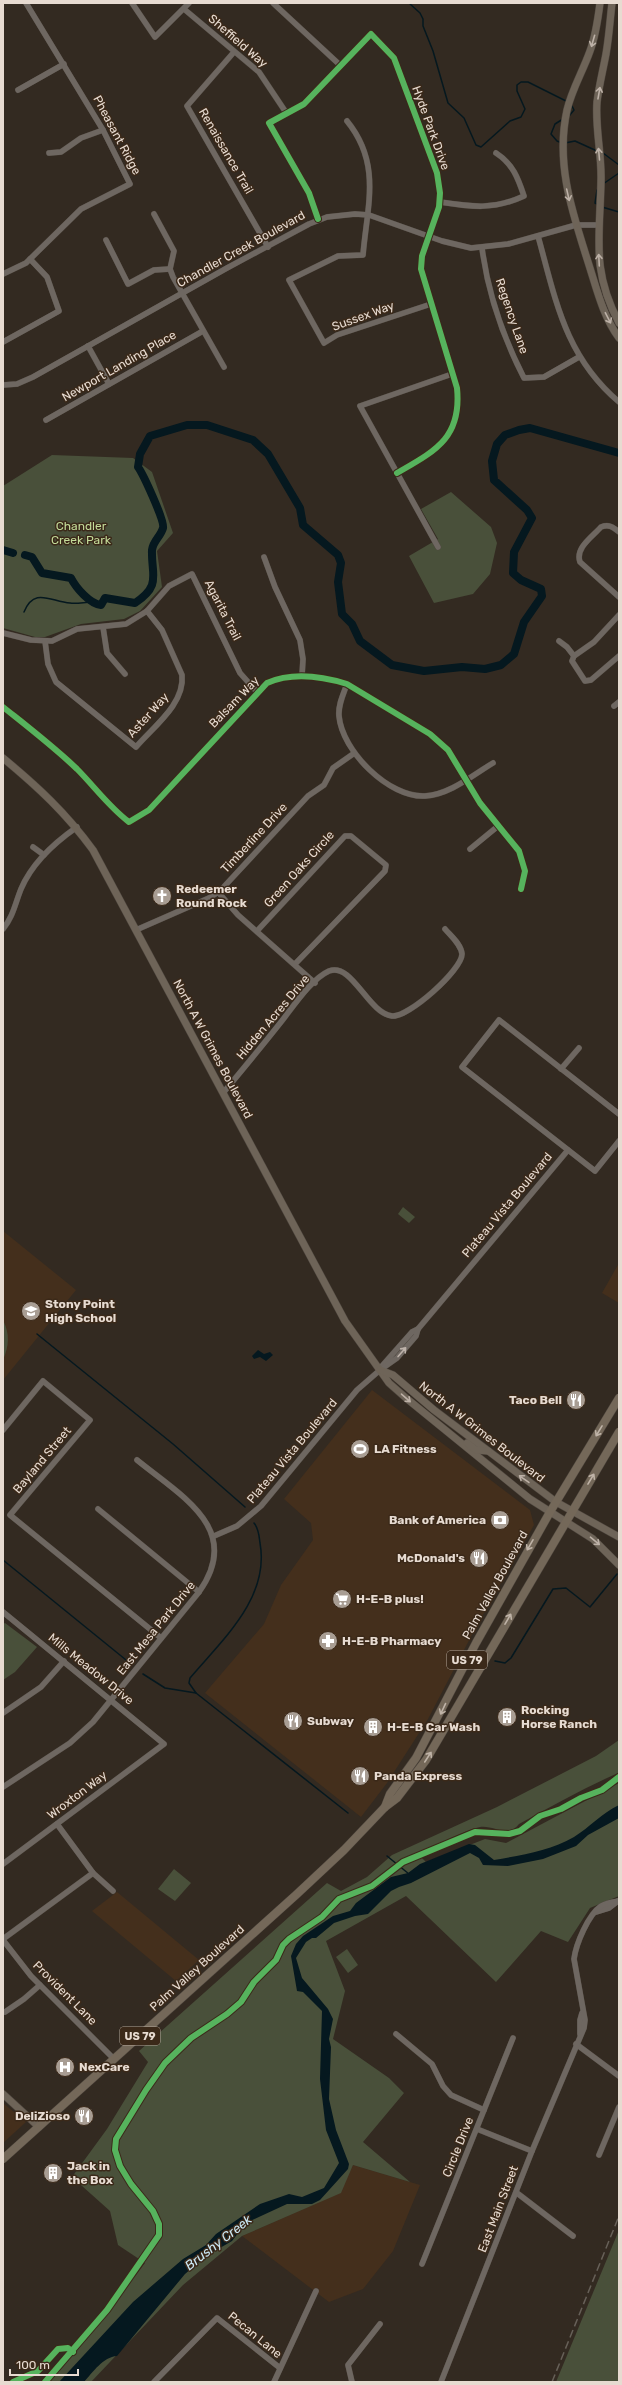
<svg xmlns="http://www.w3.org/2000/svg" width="622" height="2385" font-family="Rubik,sans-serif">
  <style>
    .built { fill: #442f1c }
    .green { fill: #49503a }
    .water { fill: #05181f }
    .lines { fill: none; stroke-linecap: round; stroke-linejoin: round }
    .stream { stroke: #05181f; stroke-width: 1.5 }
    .river { stroke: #05181f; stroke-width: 8 }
    .minor-casing { stroke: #4f473f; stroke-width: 6 }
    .major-casing { stroke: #4f473f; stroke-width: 8 }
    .highway-casing { stroke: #4f473f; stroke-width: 9 }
    .minor { stroke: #6e6761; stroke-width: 5.5 }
    .major { stroke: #6e6458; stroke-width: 7 }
    .highway { stroke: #746859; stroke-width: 8 }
    .rail { stroke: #676058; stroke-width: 1.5; stroke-dasharray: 8 4; stroke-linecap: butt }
    .cycleway-casing { stroke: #3b2919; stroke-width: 8 }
    .cycleway { stroke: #56b35d; stroke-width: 6 }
    .oneway { stroke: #bdb1a7 }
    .oneway2 { stroke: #bdb2aa }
    .oneway3 { stroke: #bfb3a7 }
    .labels { text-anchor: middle; stroke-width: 3; stroke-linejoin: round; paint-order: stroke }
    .shield { fill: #3b2919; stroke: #b3a69a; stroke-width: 1 }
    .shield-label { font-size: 11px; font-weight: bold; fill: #e7dbd1 }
    .street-label { font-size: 12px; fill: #e7dbd1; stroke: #3b2919 }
    .park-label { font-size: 12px; fill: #c3db99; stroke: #3b2919 }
    .poi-label { font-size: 12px; font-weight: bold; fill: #e7dbd1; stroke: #3b2919; text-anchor: start }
    .water-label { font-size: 13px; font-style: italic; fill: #cbe9f6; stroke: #3b2919 }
  </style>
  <rect width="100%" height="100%" fill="#332a21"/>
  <g class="built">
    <polygon points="3,1231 76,1290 3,1380"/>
    <polygon points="619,1263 619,1303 602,1293"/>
    <polygon points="372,1390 530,1510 534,1525 476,1627 428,1719 387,1783 361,1817 205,1693 264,1624 281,1585 313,1540 311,1523 284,1499"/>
    <polygon points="117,1892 199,1960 176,1981 92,1911"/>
    <polygon points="3,2103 26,2122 3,2143"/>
    <polygon points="353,2165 420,2185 393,2251 363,2289 329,2302 242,2236 340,2193"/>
  </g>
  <g class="green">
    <polygon points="52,455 133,458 152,472 173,533 157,551 162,587 140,611 124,619 81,624 45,637 35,637 3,628 3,486"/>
    <polygon points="451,492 491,527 497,543 490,574 473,594 434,603 409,556 438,539 421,509"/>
    <polygon points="403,1207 415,1217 409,1223 398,1214"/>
    <path d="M3,1320C10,1334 9,1346 3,1360Z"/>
    <polygon points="5,1623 37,1647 15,1672 3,1680 3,1624"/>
    <path d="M619,1740L618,1773C584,1788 552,1806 519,1824C507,1839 495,1825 480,1827C465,1830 433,1847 417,1853L426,1862L485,1839L506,1843L619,1783V1896L590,1908L568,1942L541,1931L496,1982L406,1896L326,1941L345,1991L333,2039L389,2078L404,2093L363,2142L410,2182L353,2165L341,2193L242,2236L183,2285L91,2382H50L96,2328L145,2263L118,2245L110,2211L72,2177L107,2129L148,2062L139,2051L327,1883L341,1891L367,1877L392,1855L497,1807L596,1756Z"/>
    <polygon points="174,1869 191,1883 175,1901 158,1889"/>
    <polygon points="347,1949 358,1965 348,1973 336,1957"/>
    <polygon points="619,2230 619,2382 556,2382"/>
  </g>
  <g class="water">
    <polygon points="258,1350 264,1354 270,1352 273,1355 266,1361 260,1357 254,1359 252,1356"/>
    <path d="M619,1805V1818L588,1835L576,1846L543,1859L508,1866L483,1865L479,1858L470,1853L411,1883L399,1887L391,1891L368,1914L355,1916L334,1923L316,1938H312L306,1942L296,1958L302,1978L328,2009L333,2019L329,2039L331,2047L329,2099L336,2130L349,2164L348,2169L320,2200L312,2204H287L246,2223L232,2241L206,2256L185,2274L117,2356C103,2357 93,2372 84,2382H59L133,2302L183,2259L206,2245L216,2234L260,2204L289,2194L302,2197L324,2188L339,2163L326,2130L320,2079L322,2011L303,1992L297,1991L291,1956L296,1944L303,1936L333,1916L350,1911L356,1903L391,1877L408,1873L420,1864L469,1844L475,1845L494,1860C522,1855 550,1851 574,1837C590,1827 602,1813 619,1805Z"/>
  </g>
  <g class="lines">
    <g class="stream">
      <polyline points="409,3 420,13 423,19 423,26 433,51 448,103 464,118 476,145 481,147 510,121 521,117 525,109 517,91 517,85 521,82 528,82 566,101"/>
      <polyline points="569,116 574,110 572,106"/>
      <polyline points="562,143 557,141 551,134 555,124 563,119"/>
      <polyline points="565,143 575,141 597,151"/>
      <polyline points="603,153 619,165"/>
      <polyline points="603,184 619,173"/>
      <polyline points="597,190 595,203 599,205"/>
      <polyline points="602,207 619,212"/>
      <path d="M24,612C34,587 50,601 70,603C77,604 85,602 92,602"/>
      <polyline points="37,1334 173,1444 245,1507"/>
      <polyline points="3,1560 131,1664"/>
      <polyline points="495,1661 505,1663 511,1658 553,1589 566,1588 590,1607 617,1574"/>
      <polyline points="143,1674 165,1688 196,1693 348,1813"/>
      <path d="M196,1693L189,1683L190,1678C222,1640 270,1598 260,1543C259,1536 259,1529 254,1523"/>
      <polyline points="387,1856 409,1874"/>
    </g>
    <g class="river">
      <polyline points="3,550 13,553"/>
      <path d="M25,555L32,557L42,573L71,578C76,588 90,604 101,605L105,598L135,603C162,585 151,575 152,550C153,541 161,536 163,528C165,521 143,474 138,467L140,454L150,436L187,425H207L253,440L268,454L300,508L303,525L338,555L341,563L338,582L342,614L352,624L360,641L392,665L424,671L462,667L485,669L501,665L514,654L524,622L542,596L541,589L521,580L513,573L514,552L532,518L527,510L494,480L492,461L497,444L505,435L519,430L530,428L619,453"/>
    </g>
    <defs>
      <g id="minor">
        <polyline points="132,3 155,37 189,3"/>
        <polyline points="273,3 341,66"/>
        <polyline points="184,9 259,72 287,114"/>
        <polyline points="234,52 187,106 268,247"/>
        <polyline points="18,90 64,64"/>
        <path d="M347,121C382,164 367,206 363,255L338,256L289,280L324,343L337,335L431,304"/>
        <polyline points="49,153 61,152 81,138 103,130"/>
        <path d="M440,202C472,207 494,210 524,196C518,178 513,164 496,153"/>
        <polyline points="154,214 174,251 170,269 173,277 224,367"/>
        <path d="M318,219L309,193L269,123L304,104L371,34L394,58L437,173L440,193L439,207L422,256L421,269L457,388C462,438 435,451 397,473"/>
        <path d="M538,236C556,301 565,356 619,402"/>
        <polyline points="106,240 128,284 154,270 170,269"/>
        <path d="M482,248C488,294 503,337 524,378L544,377L579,357"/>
        <polyline points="3,274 26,263 81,209 130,184 103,130 26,3"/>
        <polyline points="3,342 59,311 47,277 30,259"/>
        <polyline points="88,346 109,384"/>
        <polyline points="3,385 17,384 33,377 227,268 309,224 327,217 355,214 369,215 442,241 471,248 508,244 576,225 599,225"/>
        <polyline points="46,420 203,331"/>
        <path d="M619,532C613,527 609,524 601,527C592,537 575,548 580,562L619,597"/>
        <polyline points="438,547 360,406 452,374"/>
        <polyline points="264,557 275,587 300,640 303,659 302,676"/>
        <polyline points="619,615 594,642 574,656 572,661 585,681 591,680 619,656"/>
        <polyline points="103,627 107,653 125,674"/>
        <polyline points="3,633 31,640 52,641 77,629 126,624 147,611 169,586 192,574 240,673 257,692"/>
        <path d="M45,641L48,664L56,682L136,747C153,727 185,704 182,675L162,630L147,611"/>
        <polyline points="559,641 567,647 574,656"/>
        <path d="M347,684C343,695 338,705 339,716C342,751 389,798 425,796C449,795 473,775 493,763"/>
        <polyline points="614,706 619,702"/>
        <path d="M3,707C28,727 54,747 77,769C94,786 109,807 129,822L149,810L267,683C292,672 321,676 347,684L430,734L448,750L480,803L519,851L525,871L521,889"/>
        <polyline points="33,847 44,855"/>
        <polyline points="470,849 498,826"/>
        <polyline points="218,892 238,915 315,983"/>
        <path d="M3,929C13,917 15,904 21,889C32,863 54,843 77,827"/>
        <polyline points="136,930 209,898 220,891 308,796 324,785 333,768 353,754"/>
        <polyline points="257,931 345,836 351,836 386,865 385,871 295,964"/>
        <polyline points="561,1069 579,1048"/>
        <path d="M223,1093C243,1069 262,1046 281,1022C293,1007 311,979 329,971C352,962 368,1013 392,1016C408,1018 462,970 462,954C461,944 451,936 445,929"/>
        <polyline points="619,1114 499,1020 462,1067 595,1171 619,1141"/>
        <polyline points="382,1366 412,1332 418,1329"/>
        <polyline points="3,1430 43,1381 90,1420 10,1515 161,1638"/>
        <polyline points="98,1509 199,1592"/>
        <polyline points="214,1536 237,1526 261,1506 357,1390 380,1370 397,1358 416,1336 418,1329 568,1150"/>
        <polyline points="3,1612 164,1744 3,1864"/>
        <polyline points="3,1713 41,1687 64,1661"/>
        <path d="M3,1787L70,1743L93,1722L199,1592C244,1529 181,1496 137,1460"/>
        <polyline points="57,1824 93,1873 113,1891"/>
        <polyline points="596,1912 609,1908 618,1901"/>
        <polyline points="3,1939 93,1873"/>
        <polyline points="3,1940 31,1976 114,2059"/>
        <polyline points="5,2012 24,1999 40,1985"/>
        <polyline points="396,2034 432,2064 443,2086 451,2095 484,2110"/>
        <polyline points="580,2034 580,2020 582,2013"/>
        <polyline points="576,2044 619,2076"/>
        <polyline points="477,2129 532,2151"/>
        <polyline points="599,2155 619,2107"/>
        <polyline points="517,2193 573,2236"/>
        <polyline points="422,2264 513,2038"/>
        <polyline points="154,2382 217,2318 280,2368"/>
        <polyline points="274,2382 316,2291"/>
        <polyline points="352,2382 348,2365 380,2324"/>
        <path d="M441,2382L532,2151L584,2028L585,2020L574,1959C576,1944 588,1915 601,1906C606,1903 613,1902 619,1901"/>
      </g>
      <g id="major">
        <path d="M600,3C598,19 596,35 590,51C583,71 572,89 567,110C555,165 573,214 589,265C597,290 603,316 619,338"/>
        <path d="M612,3C610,20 609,37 606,54C603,70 599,86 597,102C595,129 602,155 601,181C600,238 591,270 619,323"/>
        <path d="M3,758C38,787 66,813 93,850L345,1321L389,1383L406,1398L530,1499L593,1539L619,1565"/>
        <polyline points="380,1370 393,1375 434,1410 556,1502 619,1537"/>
        <polyline points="467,1443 476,1450 488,1451"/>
        <polyline points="3,2094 39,2127"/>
      </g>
      <g id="highway">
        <polyline points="385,1807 390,1794 416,1758 476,1643 550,1512 619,1398"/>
        <polyline points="3,2159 297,1894 344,1850 385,1807 397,1798 426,1760 619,1432"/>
      </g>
    </defs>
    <use href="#minor" class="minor-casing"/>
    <use href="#major" class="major-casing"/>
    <use href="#highway" class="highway-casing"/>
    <use href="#minor" class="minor"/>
    <use href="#major" class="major"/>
    <use href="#highway" class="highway"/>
    <polyline class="rail" points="552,2382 619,2216"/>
    <defs>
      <g id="cycleway">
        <path d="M318,219L309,193L269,123L304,104L371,34L394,58L437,173L440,193L439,207L422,256L421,269L457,388C462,438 435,451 397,473"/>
        <path d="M3,707C28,727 54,747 77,769C94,786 109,807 129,822L149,810L267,683C292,672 321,676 347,684L430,734L448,750L480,803L519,851L525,871L521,889"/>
        <polyline points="13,2382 38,2371 58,2349 68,2348 73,2352"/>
        <polyline points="45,2382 107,2310 159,2235 159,2224 153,2211 131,2184 120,2166 115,2150 116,2139 146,2090 165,2063 191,2038 227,2014 241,2002 254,1982 276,1960 283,1945 289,1939 322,1917 339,1899 372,1886 403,1862 475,1832 509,1834 520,1831 540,1816 561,1809 581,1798 602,1790 619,1777"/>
      </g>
    </defs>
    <use href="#cycleway" class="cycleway-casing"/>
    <use href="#cycleway" class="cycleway"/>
  </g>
  <defs><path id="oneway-shaft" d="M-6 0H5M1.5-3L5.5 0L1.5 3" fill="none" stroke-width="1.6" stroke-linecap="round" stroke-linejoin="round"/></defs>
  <g class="oneway">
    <use href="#oneway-shaft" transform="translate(593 41) rotate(106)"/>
    <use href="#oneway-shaft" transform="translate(599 93) rotate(-80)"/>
    <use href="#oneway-shaft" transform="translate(599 154) rotate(-95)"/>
    <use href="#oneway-shaft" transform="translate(568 195) rotate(77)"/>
    <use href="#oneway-shaft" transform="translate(599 260) rotate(-93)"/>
    <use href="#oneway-shaft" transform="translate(608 318) rotate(63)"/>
    <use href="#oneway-shaft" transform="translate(406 1398) rotate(41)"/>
    <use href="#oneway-shaft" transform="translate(524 1479) rotate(-145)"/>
    <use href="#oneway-shaft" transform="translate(595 1541) rotate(40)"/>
  </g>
  <use class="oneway2" href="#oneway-shaft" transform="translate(402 1352) rotate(-49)"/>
  <g class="oneway3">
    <use href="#oneway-shaft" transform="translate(599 1431) rotate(121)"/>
    <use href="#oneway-shaft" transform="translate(591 1479) rotate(-59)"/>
    <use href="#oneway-shaft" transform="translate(530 1545) rotate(120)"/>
    <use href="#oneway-shaft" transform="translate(508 1619) rotate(-60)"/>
    <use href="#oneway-shaft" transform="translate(443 1709) rotate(115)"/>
    <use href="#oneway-shaft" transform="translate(428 1757) rotate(-57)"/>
  </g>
  <defs>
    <symbol id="church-disc" viewBox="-11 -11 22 22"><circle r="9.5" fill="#a89d93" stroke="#3b2919"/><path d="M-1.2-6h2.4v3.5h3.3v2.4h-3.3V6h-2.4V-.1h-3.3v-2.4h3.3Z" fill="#fff"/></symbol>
    <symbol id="school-disc" viewBox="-11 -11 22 22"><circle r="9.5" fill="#a89d93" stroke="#3b2919"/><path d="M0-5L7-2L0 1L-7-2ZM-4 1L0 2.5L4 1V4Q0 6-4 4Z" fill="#fff"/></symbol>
    <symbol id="restaurant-disc" viewBox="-11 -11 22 22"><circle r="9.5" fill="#a89d93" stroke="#3b2919"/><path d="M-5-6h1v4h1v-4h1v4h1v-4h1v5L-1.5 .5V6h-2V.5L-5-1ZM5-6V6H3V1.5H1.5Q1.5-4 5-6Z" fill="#fff"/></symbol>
    <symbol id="stadium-disc" viewBox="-11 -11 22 22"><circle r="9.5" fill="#a89d93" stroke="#3b2919"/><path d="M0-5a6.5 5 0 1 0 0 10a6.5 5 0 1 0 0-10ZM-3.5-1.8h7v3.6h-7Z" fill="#fff"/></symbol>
    <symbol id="bank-disc" viewBox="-11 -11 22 22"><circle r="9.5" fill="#a89d93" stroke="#3b2919"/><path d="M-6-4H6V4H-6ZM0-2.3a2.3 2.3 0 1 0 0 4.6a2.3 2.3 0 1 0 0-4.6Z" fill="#fff"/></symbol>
    <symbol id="supermarket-disc" viewBox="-11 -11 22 22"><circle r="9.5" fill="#a89d93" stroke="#3b2919"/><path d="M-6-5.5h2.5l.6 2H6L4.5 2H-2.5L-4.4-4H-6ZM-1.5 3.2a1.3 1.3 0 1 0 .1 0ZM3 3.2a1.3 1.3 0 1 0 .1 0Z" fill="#fff"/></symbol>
    <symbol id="pharmacy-disc" viewBox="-11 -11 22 22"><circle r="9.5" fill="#a89d93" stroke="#3b2919"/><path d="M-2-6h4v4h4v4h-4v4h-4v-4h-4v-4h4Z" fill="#fff"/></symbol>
    <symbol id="building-disc" viewBox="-11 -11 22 22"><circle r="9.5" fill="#a89d93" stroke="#3b2919"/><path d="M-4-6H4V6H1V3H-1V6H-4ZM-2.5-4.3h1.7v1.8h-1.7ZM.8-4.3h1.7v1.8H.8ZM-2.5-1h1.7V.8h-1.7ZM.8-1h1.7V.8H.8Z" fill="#fff"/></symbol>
    <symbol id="hospital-disc" viewBox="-11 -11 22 22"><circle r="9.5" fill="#a89d93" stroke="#3b2919"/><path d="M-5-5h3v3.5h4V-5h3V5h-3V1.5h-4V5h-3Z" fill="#fff"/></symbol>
  </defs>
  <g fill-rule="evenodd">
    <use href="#church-disc" x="151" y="885" width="22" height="22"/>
    <use href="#school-disc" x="20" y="1300" width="22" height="22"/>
    <use href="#restaurant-disc" x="565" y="1389" width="22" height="22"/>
    <use href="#stadium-disc" x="349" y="1438" width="22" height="22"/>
    <use href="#bank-disc" x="489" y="1509" width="22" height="22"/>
    <use href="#restaurant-disc" x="468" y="1547" width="22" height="22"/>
    <use href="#supermarket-disc" x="331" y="1588" width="22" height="22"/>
    <use href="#pharmacy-disc" x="317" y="1630" width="22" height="22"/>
    <use href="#building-disc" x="496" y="1706" width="22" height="22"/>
    <use href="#restaurant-disc" x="282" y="1710" width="22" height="22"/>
    <use href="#building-disc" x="362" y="1716" width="22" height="22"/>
    <use href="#restaurant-disc" x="349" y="1765" width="22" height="22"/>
    <use href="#hospital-disc" x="54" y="2056" width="22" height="22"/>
    <use href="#restaurant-disc" x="73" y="2105" width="22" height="22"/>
    <use href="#building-disc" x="42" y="2162" width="22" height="22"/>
  </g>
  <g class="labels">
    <g class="shield">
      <rect x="447" y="1651" width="40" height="18" rx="3"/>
      <rect x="120" y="2027" width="40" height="18" rx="3"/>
    </g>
    <g class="shield-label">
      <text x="467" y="1664">US 79</text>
      <text x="140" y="2040">US 79</text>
    </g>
    <g class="street-label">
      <text transform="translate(238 41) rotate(41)" y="4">Sheffield Way</text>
      <text transform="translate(431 128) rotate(70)" y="4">Hyde Park Drive</text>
      <text transform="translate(117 135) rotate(62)" y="4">Pheasant Ridge</text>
      <text transform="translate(226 151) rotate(60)" y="4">Renaissance Trail</text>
      <text transform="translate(241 249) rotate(-29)" y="4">Chandler Creek Boulevard</text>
      <text transform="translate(363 316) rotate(-20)" y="4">Sussex Way</text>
      <text transform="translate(512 316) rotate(71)" y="4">Regency Lane</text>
      <text transform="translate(119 366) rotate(-30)" y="4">Newport Landing Place</text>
      <text transform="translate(223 610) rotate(63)" y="4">Agarita Trail</text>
      <text transform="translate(234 702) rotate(-46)" y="4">Balsam Way</text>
      <text transform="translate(148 715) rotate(-48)" y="4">Aster Way</text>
      <text transform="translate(254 838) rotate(-47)" y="4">Timberline Drive</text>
      <text transform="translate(299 869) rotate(-48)" y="4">Green Oaks Circle</text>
      <text transform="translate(273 1017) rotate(-50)" y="4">Hidden Acres Drive</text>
      <text transform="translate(213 1049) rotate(62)" y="4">North A W Grimes Boulevard</text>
      <text transform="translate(507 1205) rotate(-50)" y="4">Plateau Vista Boulevard</text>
      <text transform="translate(482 1432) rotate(38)" y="4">North A W Grimes Boulevard</text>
      <text transform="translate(292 1451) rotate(-50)" y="4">Plateau Vista Boulevard</text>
      <text transform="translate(42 1460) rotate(-50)" y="4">Bayland Street</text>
      <text transform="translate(495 1585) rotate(-61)" y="4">Palm Valley Boulevard</text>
      <text transform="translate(156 1628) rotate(-51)" y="4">East Mesa Park Drive</text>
      <text transform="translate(91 1669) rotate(39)" y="4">Mills Meadow Drive</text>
      <text transform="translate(77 1795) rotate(-37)" y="4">Wroxton Way</text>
      <text transform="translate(197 1968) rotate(-42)" y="4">Palm Valley Boulevard</text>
      <text transform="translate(65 1993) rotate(45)" y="4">Provident Lane</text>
      <text transform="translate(458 2147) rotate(-68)" y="4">Circle Drive</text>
      <text transform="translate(498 2209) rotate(-69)" y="4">East Main Street</text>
      <text transform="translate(255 2335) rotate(39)" y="4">Pecan Lane</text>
    </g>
    <g class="park-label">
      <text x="81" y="530">Chandler<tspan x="81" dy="14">Creek Park</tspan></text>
    </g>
    <g class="poi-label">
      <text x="176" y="893">Redeemer<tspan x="176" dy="14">Round Rock</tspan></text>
      <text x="45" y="1308">Stony Point<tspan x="45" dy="14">High School</tspan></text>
      <text x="562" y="1404" text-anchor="end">Taco Bell</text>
      <text x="374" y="1453">LA Fitness</text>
      <text x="486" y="1524" text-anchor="end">Bank of America</text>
      <text x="465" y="1562" text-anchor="end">McDonald's</text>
      <text x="356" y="1603">H-E-B plus!</text>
      <text x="342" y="1645">H-E-B Pharmacy</text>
      <text x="521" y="1714">Rocking<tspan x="521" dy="14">Horse Ranch</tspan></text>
      <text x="307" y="1725">Subway</text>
      <text x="387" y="1731">H-E-B Car Wash</text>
      <text x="374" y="1780">Panda Express</text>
      <text x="79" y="2071">NexCare</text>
      <text x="70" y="2120" text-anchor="end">DeliZioso</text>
      <text x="67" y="2170">Jack in<tspan x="67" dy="14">the Box</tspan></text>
    </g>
    <g class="water-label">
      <text transform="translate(218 2242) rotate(-38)" y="5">Brushy Creek</text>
    </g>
  </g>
  <rect width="622" height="2385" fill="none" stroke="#e7dbd1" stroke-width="8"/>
  <path d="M10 2369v6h68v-6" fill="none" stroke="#e7dbd1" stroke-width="2"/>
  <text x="16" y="2369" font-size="12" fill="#e7dbd1" stroke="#3b2919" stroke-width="3" paint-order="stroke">100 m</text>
</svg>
